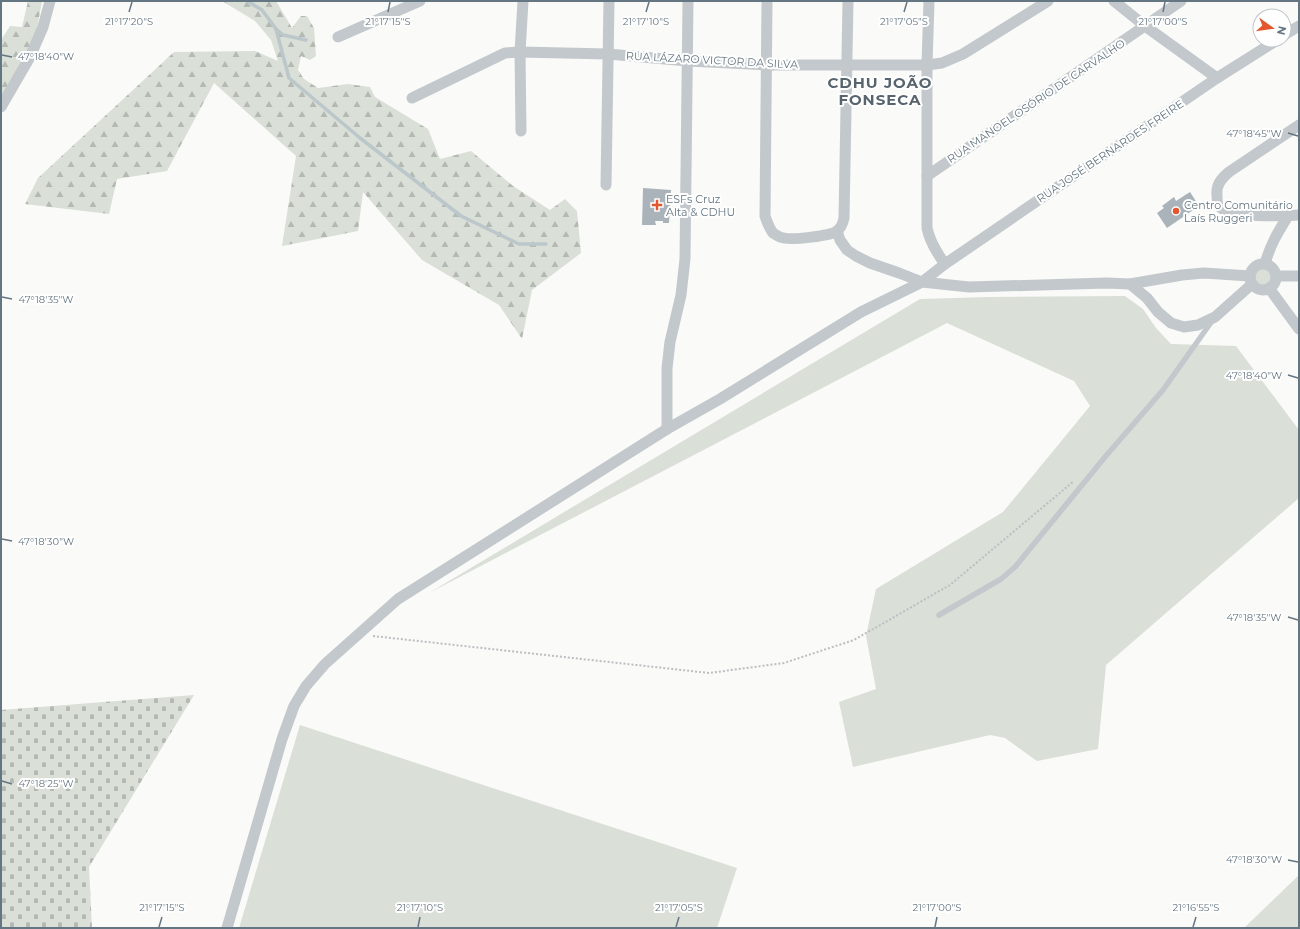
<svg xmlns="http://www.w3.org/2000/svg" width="1300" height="929" font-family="Montserrat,sans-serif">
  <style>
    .green { fill: #dadfd7 }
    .forest { fill: url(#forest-firs) }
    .cemetery { fill: url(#cemetery-stones) }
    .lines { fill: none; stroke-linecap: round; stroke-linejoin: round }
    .stream { stroke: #bbc7cb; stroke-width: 3.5 }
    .building { fill: #aab3b9 }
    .path { stroke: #bbbfc2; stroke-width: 2; stroke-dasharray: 2 2; stroke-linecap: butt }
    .lane { stroke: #c3c8cc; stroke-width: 5.5 }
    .street { stroke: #c3c8cc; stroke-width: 11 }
    .ticks { fill: none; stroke: #657683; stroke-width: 1.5 }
    .poi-dot { fill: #e4572e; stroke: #fff; stroke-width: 1.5 }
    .labels { text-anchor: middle; stroke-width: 4; stroke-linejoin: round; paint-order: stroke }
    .street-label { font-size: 11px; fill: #657683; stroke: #fff }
    .poi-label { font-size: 11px; fill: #657683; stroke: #fff; text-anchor: start }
    .district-label { font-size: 15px; font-weight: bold; letter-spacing: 1px; fill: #57646e; stroke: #fff }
    .ticks-label { font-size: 10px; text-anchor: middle; fill: #657683; stroke: #fff; stroke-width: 4; stroke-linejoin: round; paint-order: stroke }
  </style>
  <defs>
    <pattern id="forest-firs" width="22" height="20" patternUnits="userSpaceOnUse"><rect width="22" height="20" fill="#dadfd7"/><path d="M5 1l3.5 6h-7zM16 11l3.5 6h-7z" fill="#b4b9b4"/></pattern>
    <pattern id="cemetery-stones" width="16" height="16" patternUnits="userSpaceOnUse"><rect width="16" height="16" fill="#dadfd7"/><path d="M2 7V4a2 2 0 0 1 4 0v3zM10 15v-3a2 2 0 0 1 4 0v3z" fill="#b4b9b4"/></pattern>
  </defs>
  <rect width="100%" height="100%" fill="#fafaf8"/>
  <g class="green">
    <circle cx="1263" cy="278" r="9"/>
    <polygon points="1125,296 1143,309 1156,328 1171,344 1236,346 1299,430 1299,498 1106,665 1098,749 1037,761 1005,738 990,735 853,767 839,702 876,689 866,636 876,589 1003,512 1090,406 1074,381 947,323 429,593 920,299 989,297"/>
    <polygon points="300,725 737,868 717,928 239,928"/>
    <polygon points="1299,875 1299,928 1244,928"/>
  </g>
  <g class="forest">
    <polygon points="28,1 42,1 36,34 1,100 1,40 10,26 22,27"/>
    <polygon points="222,1 276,1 292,28 301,16 307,16 314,28 316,56 310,60 301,56 298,70 304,79 318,88 348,84 370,87 375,97 428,129 440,159 471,151 513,186 550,210 565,199 577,211 581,253 532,290 522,339 499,305 422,260 363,192 358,231 282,246 296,156 214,83 167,171 117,179 109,214 25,204 38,178 174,52 255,51 278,61 271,40 255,21"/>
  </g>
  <polygon class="cemetery" points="194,695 89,867 92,928 1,928 1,710"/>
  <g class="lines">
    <g class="stream">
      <polyline points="247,1 262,10 276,29 283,35 306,40"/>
      <polyline points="276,29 289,78 360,138 461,216 519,244 546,244"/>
    </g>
  </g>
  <g class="building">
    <polygon points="643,188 671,190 669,223 663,223 663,221 655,221 656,225 642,225"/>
    <polygon points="1190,192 1199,206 1167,228 1157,213 1164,208 1162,206 1174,197 1176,201"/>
  </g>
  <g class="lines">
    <polyline class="path" points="373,636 709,673 784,663 854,640 950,585 1074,481"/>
    <polyline class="lane" points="939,615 1001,579 1015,567 1105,457 1163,390 1212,321"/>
    <g class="street">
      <path d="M767,1L765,216C767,222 769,228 773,233C776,235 781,238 784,238C792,240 831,236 837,231C841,228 843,223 844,218L848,1"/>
      <path d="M929,1L927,65V228C930,242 936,252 945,264"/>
      <polyline points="1114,1 1145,26 1217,78"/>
      <polyline points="1284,35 1299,26"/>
      <polyline points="338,37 420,1"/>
      <polyline points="412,98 505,53 520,52 608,54 688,61 767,65 927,65 942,63 963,54 1048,1"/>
      <polyline points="1,107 30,57 43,27 50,1"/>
      <path d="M1299,125L1229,172C1221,179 1216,185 1217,195C1217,199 1217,205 1220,207C1229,218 1284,216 1299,215"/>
      <polyline points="521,131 520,52 523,1"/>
      <polyline points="927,176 1181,1"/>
      <polyline points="606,185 609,1"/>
      <polyline points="837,231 840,240 847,250 856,256 870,263 899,273 922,282 969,287 1107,283 1130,284 1147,298 1158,312 1171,323 1184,327 1198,325 1215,317 1252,284"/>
      <path d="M1265,264C1270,245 1278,232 1288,216"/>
      <circle cx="1263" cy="277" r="13"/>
      <polyline points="1276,276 1299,276"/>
      <polyline points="1130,284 1182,275 1204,273 1250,276"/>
      <polyline points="1269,288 1299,329"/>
      <polyline points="667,429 667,368 670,342 681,295 685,259 688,1"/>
      <polyline points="227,928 282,739 294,706 306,686 325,664 398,599 667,429 720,399 861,312 922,282 945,264 1217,78 1277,40"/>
    </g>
  </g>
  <path class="ticks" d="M129,12L132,2M388,12L390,2M646,12L649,2M904,12L907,2M1163,12L1165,2M2,55L12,57M1288,133L1298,136M2,297L12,299M1288,375L1298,378M2,539L12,541M1288,617L1298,620M2,781L12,784M1288,860L1298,862M159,927L162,917M418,927L420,917M676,927L679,917M935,927L937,917M1193,927L1196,917"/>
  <g class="poi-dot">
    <path d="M655 199h4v4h4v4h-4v4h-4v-4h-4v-4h4z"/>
    <circle cx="1176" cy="211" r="4"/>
  </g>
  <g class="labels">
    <g class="street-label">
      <text transform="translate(712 60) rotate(3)" y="4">RUA LÁZARO VICTOR DA SILVA</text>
      <text transform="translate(1036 101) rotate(-34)" y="4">RUA MANOEL OSÓRIO DE CARVALHO</text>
      <text transform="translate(1110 151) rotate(-34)" y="4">RUA JOSÉ BERNARDES FREIRE</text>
    </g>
    <g class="poi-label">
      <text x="666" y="203">ESFs Cruz<tspan x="666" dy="13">Alta &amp; CDHU</tspan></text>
      <text x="1184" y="209">Centro Comunitário<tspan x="1184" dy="13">Laís Ruggeri</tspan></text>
    </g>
    <g class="district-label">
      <text x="880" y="88">CDHU JOÃO<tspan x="880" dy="17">FONSECA</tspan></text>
    </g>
  </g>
  <g class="ticks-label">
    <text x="129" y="25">21°17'20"S</text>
    <text x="388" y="25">21°17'15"S</text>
    <text x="646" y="25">21°17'10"S</text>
    <text x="904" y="25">21°17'05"S</text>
    <text x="1163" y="25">21°17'00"S</text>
    <text x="46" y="60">47°18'40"W</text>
    <text x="1254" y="137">47°18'45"W</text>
    <text x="46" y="303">47°18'35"W</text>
    <text x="1254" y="379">47°18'40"W</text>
    <text x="46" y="545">47°18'30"W</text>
    <text x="1254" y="621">47°18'35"W</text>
    <text x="46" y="787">47°18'25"W</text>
    <text x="1254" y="863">47°18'30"W</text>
    <text x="162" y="911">21°17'15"S</text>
    <text x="420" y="911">21°17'10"S</text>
    <text x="679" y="911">21°17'05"S</text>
    <text x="937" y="911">21°17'00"S</text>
    <text x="1196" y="911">21°16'55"S</text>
  </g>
  <rect width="1300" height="929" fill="none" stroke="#657683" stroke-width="4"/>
  <g transform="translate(1272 28) rotate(104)"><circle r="19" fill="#ffffff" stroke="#c1c8cd"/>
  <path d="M0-3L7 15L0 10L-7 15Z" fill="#e4572e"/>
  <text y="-6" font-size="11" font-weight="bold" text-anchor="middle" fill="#657683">N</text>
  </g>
</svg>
